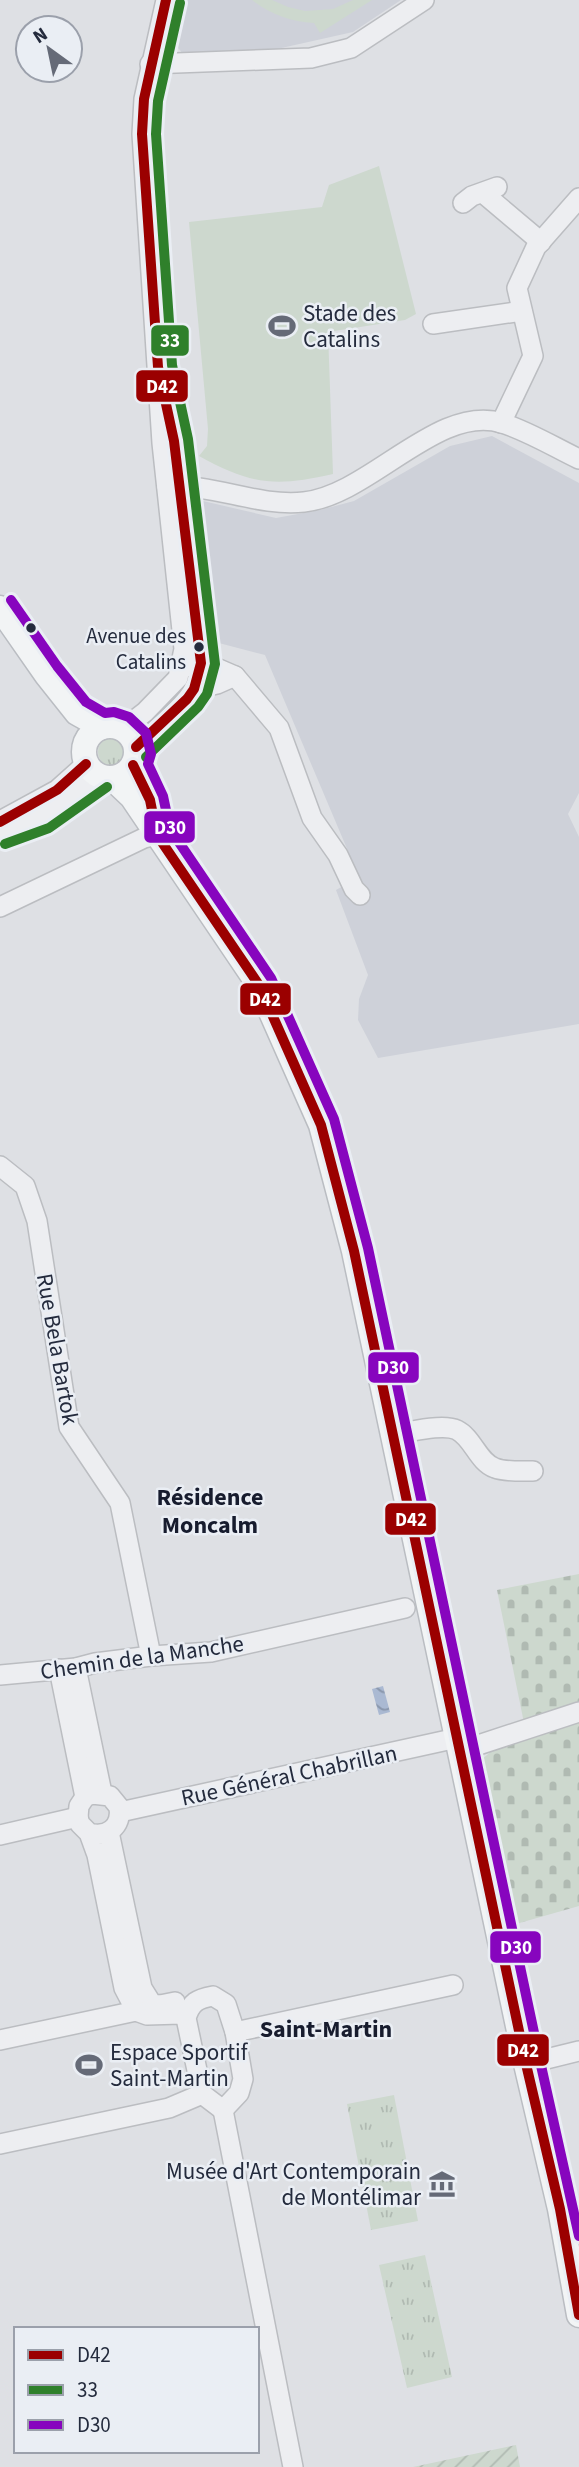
<svg xmlns="http://www.w3.org/2000/svg" width="579" height="2467" font-family="'Source Sans 3',sans-serif">
  <style>
    .built { fill: #ced1d9 }
    .grass { fill: url(#grass-tufts) }
    .cemetery { fill: url(#cemetery-stones) }
    .garden { fill: url(#garden-furrows) }
    .pitch { fill: #cdd8ce }
    .water { fill: url(#water-waves) }
    .lines { fill: none; stroke-linecap: round; stroke-linejoin: round }
    .minor-casing { stroke: #bbbdc1; stroke-width: 22 }
    .major-casing { stroke: #babdc2; stroke-width: 27 }
    .minor { stroke: #edeef1; stroke-width: 19 }
    .major { stroke: #f2f4f5; stroke-width: 24 }
    .bus-1-casing { stroke: #eaeef4; stroke-width: 16 }
    .bus-2-casing { stroke: #eaeef4; stroke-width: 16 }
    .bus-3-casing { stroke: #eaeef4; stroke-width: 16 }
    .bus-1 { stroke: #9b0000; stroke-width: 10 }
    .bus-2 { stroke: #2f802b; stroke-width: 10 }
    .bus-3 { stroke: #8705be; stroke-width: 10 }
    .bus-dot { fill: #242b3d; stroke: #eaeef4; stroke-width: 2.5 }
    .labels { text-anchor: middle; stroke-width: 5; stroke-linejoin: round; paint-order: stroke }
    .bus-label { font-size: 21px; fill: #242b3d; stroke: #eaeef4; text-anchor: end }
    .poi-label { font-size: 23px; fill: #242b3d; stroke: #eaeef4; text-anchor: start }
    .street-label { font-size: 23px; fill: #242b3d; stroke: #eaeef4 }
    .neighbourhood-label { font-size: 24px; font-weight: bold; fill: #171c2e; stroke: #eaeef4 }
    .line-badge { stroke: #eaeef4; stroke-width: 2.5 }
    .badge-label { font-size: 19px; text-anchor: middle; font-weight: bold; fill: #fff }
  </style>
  <defs>
    <pattern id="grass-tufts" width="24" height="20" patternUnits="userSpaceOnUse" patternTransform="scale(1.75)"><rect width="24" height="20" fill="#cdd8ce"/><path d="M3 7l-1-3M5 7V3M7 7l1-3M15 17l-1-3M17 17v-4M19 17l1-3" fill="none" stroke="#b0bab2"/></pattern>
    <pattern id="cemetery-stones" width="16" height="16" patternUnits="userSpaceOnUse" patternTransform="scale(1.75)"><rect width="16" height="16" fill="#cdd8ce"/><path d="M2 7V4a2 2 0 0 1 4 0v3zM10 15v-3a2 2 0 0 1 4 0v3z" fill="#b0bab2"/></pattern>
    <pattern id="garden-furrows" width="10" height="10" patternUnits="userSpaceOnUse" patternTransform="scale(1.75)"><rect width="10" height="10" fill="#cdd8ce"/><path d="M-1 1l2-2M0 10L10 0M9 11l2-2" fill="none" stroke="#b0bab2"/></pattern>
    <pattern id="water-waves" width="16" height="10" patternUnits="userSpaceOnUse" patternTransform="scale(1.75)"><rect width="16" height="10" fill="#aab9d2"/><path d="M0 5q4-4 8 0t8 0" fill="none" stroke="#8a97ac"/></pattern>
  </defs>
  <rect width="100%" height="100%" fill="#dee0e4"/>
  <g class="built">
    <polygon points="186,0 401,0 353,32 277,49 183,54 175,44"/>
    <polygon points="492,436 579,483 579,793 568,814 579,837 579,1024 378,1058 358,1020 359,999 368,975 336,890 359,877 265,655 215,642 191,513 203,501 276,518 320,510 354,501 450,446"/>
  </g>
  <g class="grass">
    <circle cx="112" cy="752" r="14"/>
    <polygon points="394,2095 418,2221 371,2230 347,2104"/>
    <polygon points="425,2255 452,2377 407,2388 379,2265"/>
  </g>
  <g class="cemetery">
    <polygon points="579,1574 579,1705 524,1723 497,1590"/>
    <polygon points="579,1719 579,1906 516,1924 481,1760 493,1750"/>
  </g>
  <polygon class="garden" points="516,2445 520,2467 413,2467"/>
  <g class="pitch">
    <path d="M252,0H272L288,7L305,11L333,9L353,0H372L320,33L314,23C291,22 270,14 252,0Z"/>
    <path d="M379,166L416,314L405,320L328,332L333,474C276,487 251,485 199,456L207,446L208,429L189,222L322,207L329,185Z"/>
  </g>
  <polygon class="water" points="383,1686 390,1712 379,1715 372,1689"/>
  <g class="lines">
    <defs>
      <g id="minor">
        <polyline points="150,64 311,58 351,48 424,0"/>
        <polyline points="483,193 541,242"/>
        <polyline points="463,203 472,196 497,187"/>
        <polyline points="433,324 522,311"/>
        <polyline points="501,423 533,356 517,288 536,247 579,198"/>
        <path d="M167,487C213,483 257,507 304,502C370,495 438,403 502,423C528,431 554,447 579,459"/>
        <polyline points="191,667 205,663 235,676 279,728 312,818 338,855 354,889 360,895"/>
        <polyline points="194,689 217,684 235,676"/>
        <polyline points="123,729 145,712 178,678 184,649 162,443 142,134 144,99 166,0"/>
        <path d="M136,747C152,733 185,707 194,689C210,659 191,579 186,545"/>
        <polyline points="0,821 57,790 86,764"/>
        <polyline points="0,831 42,816 99,776"/>
        <polyline points="0,907 144,838 157,835"/>
        <polyline points="0,1166 25,1186 37,1221 69,1427 120,1503 151,1656"/>
        <path d="M393,1435C408,1432 443,1423 457,1430C473,1438 478,1462 495,1468C505,1472 521,1471 533,1471"/>
        <polyline points="76,1668 102,1793"/>
        <polyline points="59,1669 85,1797"/>
        <polyline points="0,1675 76,1668 95,1663 151,1656 211,1652 405,1608"/>
        <polyline points="460,1751 579,1712"/>
        <polyline points="120,1812 457,1738"/>
        <polyline points="109,1832 142,1988 152,2004 160,2005 175,2002"/>
        <path d="M89,1833C107,1838 122,1827 119,1807L110,1796L92,1794L85,1797L79,1806L78,1817L80,1824L89,1833L97,1855L124,1988L136,2011L147,2015L181,2014L186,2018"/>
        <polyline points="0,1835 78,1817"/>
        <path d="M213,1996L226,2004L235,2032L243,2079L239,2093L223,2110L202,2094L186,2018C191,2002 197,1999 213,1996Z"/>
        <polyline points="235,2032 453,1985"/>
        <polyline points="0,2040 136,2011"/>
        <polyline points="526,2064 579,2051"/>
        <polyline points="223,2110 293,2467"/>
        <polyline points="0,2144 169,2108 202,2094"/>
      </g>
      <g id="major">
        <polyline points="0,608 46,674 77,713 102,727"/>
        <circle cx="110" cy="752" r="26"/>
        <polyline points="112,778 132,797 259,985 321,1125 354,1251 526,2064 560,2209 579,2315"/>
      </g>
    </defs>
    <use href="#minor" class="minor-casing"/>
    <use href="#major" class="major-casing"/>
    <use href="#minor" class="minor"/>
    <use href="#major" class="major"/>
    <defs>
      <g id="bus-1">
        <polyline points="136,747 187,699 194,689 201,663 174,441 158,367 142,134 144,99 166,0"/>
        <polyline points="133,765 150,800 157,835 259,985 321,1125 354,1251 526,2064 560,2209 579,2315"/>
        <polyline points="0,822 57,790 86,764"/>
      </g>
      <g id="bus-2">
        <polyline points="146,757 198,707 207,694 215,664 188,439 172,365 156,134 158,101 180,3"/>
        <polyline points="5,844 49,828 107,787"/>
      </g>
      <polyline id="bus-3" points="11,600 57,666 86,702 105,713 114,712 129,717 146,733 151,754 148,764 163,796 170,829 271,978 334,1119 368,1248 540,2061 579,2236"/>
    </defs>
    <use href="#bus-1" class="bus-1-casing"/>
    <use href="#bus-2" class="bus-2-casing"/>
    <use href="#bus-3" class="bus-3-casing"/>
    <use href="#bus-1" class="bus-1"/>
    <use href="#bus-2" class="bus-2"/>
    <use href="#bus-3" class="bus-3"/>
  </g>
  <defs>
    <symbol id="stadium-bare" viewBox="-9 -9 18 18"><path d="M0-5a6.5 5 0 1 0 0 10a6.5 5 0 1 0 0-10ZM-3.5-1.8h7v3.6h-7Z" fill="#656a77" stroke="#eaeef4" stroke-width="2.5" paint-order="stroke"/></symbol>
    <symbol id="museum-bare" viewBox="-9 -9 18 18"><path d="M0-6L6-3V-2H-6V-3ZM-5-1h2V3h-2ZM-1-1h2V3h-2ZM3-1h2V3H3ZM-6 4H6V6H-6Z" fill="#656a77" stroke="#eaeef4" stroke-width="2.5" paint-order="stroke"/></symbol>
  </defs>
  <g fill-rule="evenodd">
    <use href="#stadium-bare" x="263" y="307" width="38" height="38"/>
    <use href="#stadium-bare" x="70" y="2046" width="38" height="38"/>
    <use href="#museum-bare" x="423" y="2165" width="38" height="38"/>
  </g>
  <g class="bus-dot">
    <circle cx="31" cy="628" r="6"/>
    <circle cx="199" cy="647" r="6"/>
  </g>
  <g class="labels">
    <g class="bus-label">
      <text x="186" y="643">Avenue des<tspan x="186" dy="26">Catalins</tspan></text>
    </g>
    <g class="poi-label">
      <text x="303" y="321">Stade des<tspan x="303" dy="26">Catalins</tspan></text>
      <text x="110" y="2060">Espace Sportif<tspan x="110" dy="26">Saint-Martin</tspan></text>
      <text x="421" y="2179" text-anchor="end">Musée d'Art Contemporain<tspan x="421" dy="26">de Montélimar</tspan></text>
    </g>
    <g class="street-label">
      <text transform="translate(58 1349) rotate(80)" y="8">Rue Bela Bartok</text>
      <text transform="translate(142 1657) rotate(-8)" y="8">Chemin de la Manche</text>
      <text transform="translate(289 1775) rotate(-12)" y="8">Rue Général Chabrillan</text>
    </g>
    <g class="neighbourhood-label">
      <text x="210" y="1505">Résidence<tspan x="210" dy="28">Moncalm</tspan></text>
      <text x="326" y="2037">Saint-Martin</text>
    </g>
  </g>
  <g class="line-badge">
    <rect x="150" y="324" width="40" height="33" rx="7" fill="#2f802b"/>
    <rect x="135" y="369" width="54" height="34" rx="7" fill="#9b0000"/>
    <rect x="143" y="810" width="53" height="34" rx="7" fill="#8705be"/>
    <rect x="239" y="982" width="53" height="34" rx="7" fill="#9b0000"/>
    <rect x="367" y="1351" width="53" height="33" rx="7" fill="#8705be"/>
    <rect x="384" y="1502" width="53" height="34" rx="7" fill="#9b0000"/>
    <rect x="489" y="1930" width="53" height="34" rx="7" fill="#8705be"/>
    <rect x="496" y="2033" width="54" height="34" rx="7" fill="#9b0000"/>
  </g>
  <g class="badge-label">
    <text x="170" y="347">33</text>
    <text x="162" y="393">D42</text>
    <text x="170" y="834">D30</text>
    <text x="265" y="1006">D42</text>
    <text x="393" y="1374">D30</text>
    <text x="411" y="1526">D42</text>
    <text x="516" y="1954">D30</text>
    <text x="523" y="2057">D42</text>
  </g>
  <rect x="14" y="2327" width="245" height="126" fill="#eaeef4" stroke="#9ba0ab" stroke-width="2"/>
  <rect x="28" y="2350" width="35" height="10" fill="#9b0000" stroke="#9ba0ab" stroke-width="2"/>
  <text x="77" y="2362" font-size="21" fill="#242b3d">D42</text>
  <rect x="28" y="2385" width="35" height="10" fill="#2f802b" stroke="#9ba0ab" stroke-width="2"/>
  <text x="77" y="2397" font-size="21" fill="#242b3d">33</text>
  <rect x="28" y="2420" width="35" height="10" fill="#8705be" stroke="#9ba0ab" stroke-width="2"/>
  <text x="77" y="2432" font-size="21" fill="#242b3d">D30</text>
  <g transform="translate(49 49) rotate(327)"><circle r="33" fill="#eaeef4" stroke="#9ba0ab" stroke-width="2"/>
  <path d="M0-5L12 26L0 18L-12 26Z" fill="#656a77"/>
  <text y="-10" font-size="19" font-weight="bold" text-anchor="middle" fill="#242b3d">N</text>
  </g>
</svg>
